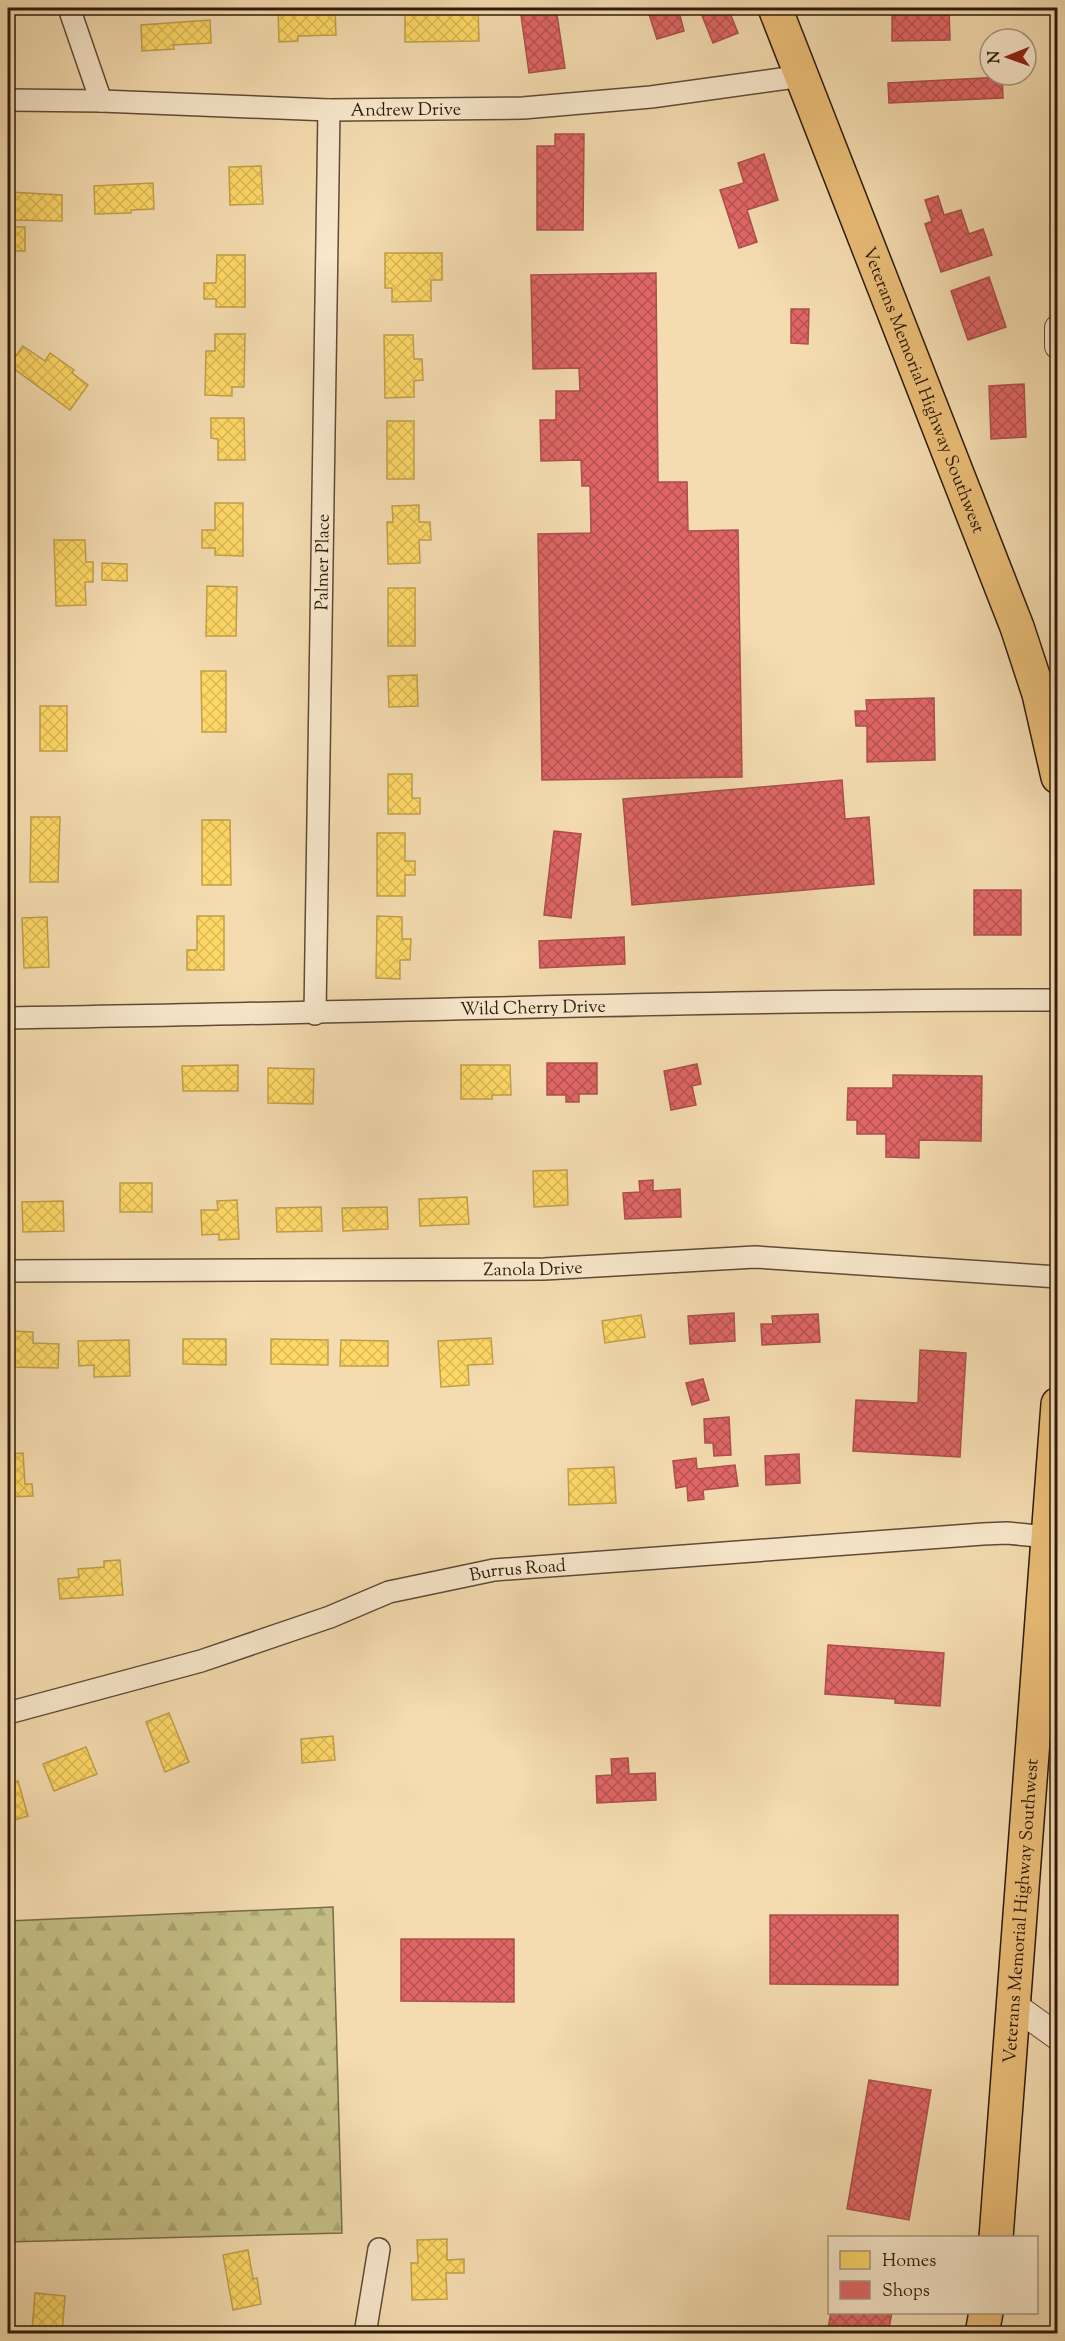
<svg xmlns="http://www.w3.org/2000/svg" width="1065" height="2341" font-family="'Sorts Mill Goudy',serif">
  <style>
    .forest { fill: url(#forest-firs); stroke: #786c4a; stroke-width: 1.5 }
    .cemetery { fill: url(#cemetery-stones); stroke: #786c4a; stroke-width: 1.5 }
    .homes { fill: url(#homes-cross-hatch); stroke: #c0a04b; stroke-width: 1.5 }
    .shops { fill: url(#shops-cross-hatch); stroke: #aa504b; stroke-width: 1.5 }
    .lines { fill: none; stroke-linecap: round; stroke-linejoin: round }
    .minor-casing { stroke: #5f4b36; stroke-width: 24 }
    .tertiary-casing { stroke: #5f4b36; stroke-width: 28 }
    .primary-casing { stroke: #2d1b0d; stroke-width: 36 }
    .minor { stroke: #f8e8cc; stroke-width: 21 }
    .tertiary { stroke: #f8e8cc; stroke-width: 26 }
    .primary { stroke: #eabe78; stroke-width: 33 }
    .labels { text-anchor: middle; stroke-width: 6; stroke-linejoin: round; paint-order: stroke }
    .street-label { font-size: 18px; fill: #2d1b0d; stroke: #f8e8cc }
  </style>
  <defs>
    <pattern id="forest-firs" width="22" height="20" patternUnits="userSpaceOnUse" patternTransform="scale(1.5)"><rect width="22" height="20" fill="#c4be86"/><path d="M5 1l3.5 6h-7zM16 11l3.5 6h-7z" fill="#a9a372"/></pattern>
    <pattern id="cemetery-stones" width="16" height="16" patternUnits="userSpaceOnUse" patternTransform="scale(1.5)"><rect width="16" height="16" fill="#c4be86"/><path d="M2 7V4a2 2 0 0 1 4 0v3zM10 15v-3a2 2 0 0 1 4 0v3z" fill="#a9a372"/></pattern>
    <pattern id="homes-cross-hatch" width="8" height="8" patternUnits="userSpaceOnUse" patternTransform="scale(1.5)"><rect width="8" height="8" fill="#ffd966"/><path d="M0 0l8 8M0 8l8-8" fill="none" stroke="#dbba57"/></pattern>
    <pattern id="shops-cross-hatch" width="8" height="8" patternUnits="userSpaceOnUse" patternTransform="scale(1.5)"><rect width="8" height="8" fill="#e06666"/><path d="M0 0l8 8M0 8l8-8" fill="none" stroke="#b65352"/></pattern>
  </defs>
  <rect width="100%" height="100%" fill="#f4dcb0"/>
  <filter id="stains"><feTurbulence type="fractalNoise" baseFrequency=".00333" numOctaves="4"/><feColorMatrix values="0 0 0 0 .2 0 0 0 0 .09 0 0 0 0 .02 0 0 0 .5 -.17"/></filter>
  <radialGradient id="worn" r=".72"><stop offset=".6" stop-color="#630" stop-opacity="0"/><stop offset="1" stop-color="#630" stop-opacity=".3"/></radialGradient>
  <polygon class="forest" points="333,1907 342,2233 8,2242 8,1921"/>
  <path class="cemetery" d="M1057,1864V1985C1042,1956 1054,1898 1057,1864Z"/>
  <g class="homes">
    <polygon points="335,8 336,35 298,36 298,41 279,42 278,10"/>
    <polygon points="478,10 479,41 405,42 405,11"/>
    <polygon points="210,20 211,43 173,45 174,49 142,51 141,25"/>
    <polygon points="261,166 263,204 230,205 229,167"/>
    <polygon points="153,183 154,209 131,210 131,213 95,214 94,186"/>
    <polygon points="9,192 62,195 62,221 9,220"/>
    <rect x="8" y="227" width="17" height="24"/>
    <polygon points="385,253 442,253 442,280 431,280 431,301 392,302 392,288 385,288"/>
    <polygon points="217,255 245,255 245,307 216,307 216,299 204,299 204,283 216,283"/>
    <polygon points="215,334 245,334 244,387 232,387 232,396 205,395 206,351 215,351"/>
    <polygon points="384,335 413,335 414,359 422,359 423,380 414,381 414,397 385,398"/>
    <polygon points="23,346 45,361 50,353 74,370 72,373 88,385 70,410 9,365"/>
    <polygon points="211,418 244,418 245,460 218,460 218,439 211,438"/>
    <rect x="387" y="421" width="27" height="58"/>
    <polygon points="215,503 243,503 243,556 215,555 215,548 202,548 202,530 215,530"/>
    <polygon points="419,505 419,522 430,522 431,540 419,540 420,563 388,564 387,522 393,522 392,506"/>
    <polygon points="54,540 85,540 86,562 93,562 93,582 85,582 86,605 56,606"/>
    <polygon points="102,563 127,564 127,581 102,580"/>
    <polygon points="207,586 237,587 236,636 206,636"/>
    <rect x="388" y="588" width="27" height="58"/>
    <polygon points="201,671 226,671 226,732 202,732"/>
    <polygon points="417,675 418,706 389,707 388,676"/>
    <rect x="40" y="706" width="27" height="45"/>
    <polygon points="388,774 412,774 412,798 420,798 420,814 388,814"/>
    <polygon points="31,817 60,817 58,882 30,882"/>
    <polygon points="202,820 230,820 231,885 202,885"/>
    <polygon points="377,833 405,833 405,861 415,861 415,875 405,875 405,896 377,896"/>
    <polygon points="197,916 224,916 224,970 187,970 187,950 197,950"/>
    <polygon points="377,916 402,917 402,939 411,939 410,960 400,960 400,979 376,978"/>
    <polygon points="47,917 49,967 24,968 22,918"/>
    <polygon points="8,1060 13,1060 14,1089 8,1090"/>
    <polygon points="238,1065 238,1091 183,1091 182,1066"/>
    <polygon points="461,1065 510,1065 511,1095 492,1095 492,1099 461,1099"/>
    <polygon points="268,1068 314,1069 313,1104 268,1103"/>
    <polygon points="567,1170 568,1205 534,1207 533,1171"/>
    <rect x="120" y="1183" width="32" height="29"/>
    <polygon points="467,1197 469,1224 420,1226 419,1199"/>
    <polygon points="237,1200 239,1239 219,1240 219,1234 202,1235 201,1210 218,1210 217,1201"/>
    <polygon points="63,1201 64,1231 23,1232 22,1202"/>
    <polygon points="321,1207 322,1231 277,1232 276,1208"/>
    <polygon points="387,1207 388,1229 343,1231 342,1208"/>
    <polygon points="641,1315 645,1337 605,1343 602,1321"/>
    <polygon points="8,1331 33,1332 33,1343 59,1344 58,1368 8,1367"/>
    <polygon points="491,1338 493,1364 468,1365 469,1385 441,1387 438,1341"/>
    <polygon points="183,1339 226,1339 226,1365 183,1364"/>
    <polygon points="271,1339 328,1340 328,1365 271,1364"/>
    <polygon points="129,1340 130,1376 94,1377 94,1365 79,1366 78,1341"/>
    <polygon points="341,1340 388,1341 388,1366 340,1366"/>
    <polygon points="23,1453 25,1484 32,1484 33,1496 8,1497 8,1454"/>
    <polygon points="614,1467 616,1503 569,1505 568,1469"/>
    <polygon points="120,1560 123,1595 60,1599 58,1579 79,1577 78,1569 104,1567 104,1561"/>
    <polygon points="169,1713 189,1762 165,1772 146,1722"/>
    <polygon points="333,1736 335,1760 302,1763 301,1739"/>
    <polygon points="86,1747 97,1774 54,1791 43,1764"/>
    <polygon points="18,1781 28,1816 8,1822 8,1784"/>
    <polygon points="447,2239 447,2260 464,2259 464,2273 446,2273 447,2299 412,2300 411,2263 418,2263 417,2240"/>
    <polygon points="248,2250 253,2279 257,2278 261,2304 233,2310 223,2255"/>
    <polygon points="35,2293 65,2296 62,2334 32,2331"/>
  </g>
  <g class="shops">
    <polygon points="520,8 556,8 565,68 529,73"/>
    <polygon points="647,8 678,8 684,31 657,39"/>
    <polygon points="699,8 728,8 738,33 713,43"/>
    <polygon points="892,8 949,8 950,40 892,41"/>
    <polygon points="1002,77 1003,98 889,103 888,83"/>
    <polygon points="555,134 584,134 583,230 537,230 537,146 555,146"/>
    <polygon points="764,154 778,200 747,210 757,242 739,248 720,190 744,183 738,163"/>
    <polygon points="938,196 944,215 961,210 969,234 983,229 992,255 941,272 925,224 932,221 925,200"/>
    <polygon points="656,273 658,482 687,482 688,531 738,530 742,777 542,780 538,534 591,533 590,486 582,486 581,460 541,461 540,420 556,420 556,391 580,391 579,368 533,369 531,275"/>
    <polygon points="989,277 1006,327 968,340 951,291"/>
    <polygon points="791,309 809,309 808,344 791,343"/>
    <polygon points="1024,384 1026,437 991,439 989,386"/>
    <polygon points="934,698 935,760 867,762 867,726 856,726 855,711 867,711 866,700"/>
    <polygon points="842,780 845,819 869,817 874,884 632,905 623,799"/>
    <polygon points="554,831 581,834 571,918 544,915"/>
    <rect x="974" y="890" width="47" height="45"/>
    <polygon points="624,937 625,964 540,968 539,941"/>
    <polygon points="547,1063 597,1063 597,1094 579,1094 579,1102 566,1102 566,1095 547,1095"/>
    <polygon points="697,1064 701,1084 692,1086 696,1105 671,1110 664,1071"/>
    <polygon points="893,1075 982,1076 981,1141 919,1140 919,1158 886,1157 886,1134 857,1134 857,1120 847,1120 848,1088 893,1088"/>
    <polygon points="653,1180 653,1191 680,1189 681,1217 625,1219 623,1193 640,1192 639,1181"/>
    <polygon points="734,1313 735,1341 690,1344 688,1316"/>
    <polygon points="818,1314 820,1342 762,1345 761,1324 773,1324 772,1316"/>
    <polygon points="920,1350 966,1353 960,1457 853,1451 856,1400 918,1403"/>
    <polygon points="703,1379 709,1400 692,1405 686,1383"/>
    <polygon points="729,1417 731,1455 714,1456 713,1443 705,1443 704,1419"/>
    <polygon points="799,1454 800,1483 766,1485 765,1456"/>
    <polygon points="696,1458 697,1469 735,1465 738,1486 703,1490 704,1499 688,1501 687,1486 676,1488 673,1461"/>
    <polygon points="828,1645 944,1653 940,1706 895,1703 895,1699 825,1694"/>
    <polygon points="628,1758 629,1774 655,1773 656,1800 597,1803 596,1776 612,1775 611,1759"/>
    <polygon points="770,1915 898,1915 898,1985 770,1984"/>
    <polygon points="401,1939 514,1939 514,2002 401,2001"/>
    <polygon points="869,2080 931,2090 909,2220 847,2209"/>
    <polygon points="831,2312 892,2312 888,2334 827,2334"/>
  </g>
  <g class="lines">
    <defs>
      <g id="minor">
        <polyline points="69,8 101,101"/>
        <path id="s1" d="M8,100L101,101L329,110L523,108L651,97L803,76"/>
        <path id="s2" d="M315,1014L329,110"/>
        <path id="s3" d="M8,1018C358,1013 707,1000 1058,1000"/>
        <path id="s4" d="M8,1271L544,1269L755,1257L1058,1277"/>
        <path id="s5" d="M8,1713L201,1661L330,1617L389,1592L494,1570L983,1534L1007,1533L1048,1537"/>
        <polyline points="365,2334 379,2249"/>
      </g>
      <g id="tertiary">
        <polyline points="1058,328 1058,346"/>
        <polyline points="1015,2006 1058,2037"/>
      </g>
      <g id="primary">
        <path id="s6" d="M775,8L1017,627L1039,694L1058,777"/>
        <path id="s7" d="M996,2238L1058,1404"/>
        <polyline points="982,2334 986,2312"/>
      </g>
    </defs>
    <use href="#minor" class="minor-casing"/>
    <use href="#tertiary" class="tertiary-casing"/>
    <use href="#primary" class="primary-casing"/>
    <use href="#minor" class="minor"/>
    <use href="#tertiary" class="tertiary"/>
    <use href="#primary" class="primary"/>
  </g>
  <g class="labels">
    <g class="street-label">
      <text dy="6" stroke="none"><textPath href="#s1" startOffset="398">Andrew Drive</textPath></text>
      <text dy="6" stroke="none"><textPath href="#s6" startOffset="410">Veterans Memorial Highway Southwest</textPath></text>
      <text dy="6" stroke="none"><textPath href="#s2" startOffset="452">Palmer Place</textPath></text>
      <text dy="6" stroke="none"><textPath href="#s3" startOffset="525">Wild Cherry Drive</textPath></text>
      <text dy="6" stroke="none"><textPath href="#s4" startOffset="525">Zanola Drive</textPath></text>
      <text dy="6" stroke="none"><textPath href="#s5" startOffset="531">Burrus Road</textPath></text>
      <text dy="6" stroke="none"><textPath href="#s7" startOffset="328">Veterans Memorial Highway Southwest</textPath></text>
    </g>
  </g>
  <rect width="1065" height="2341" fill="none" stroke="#f4dcb0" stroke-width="30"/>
  <rect x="9" y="9" width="1047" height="2323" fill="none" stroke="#2d1b0d" stroke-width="3"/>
  <rect x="15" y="15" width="1035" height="2311" fill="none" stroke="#2d1b0d" stroke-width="1.5"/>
  <rect x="828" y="2236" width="210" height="78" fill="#f8e8cc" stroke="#a79680" stroke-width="1.5"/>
  <rect x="840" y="2251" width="30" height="18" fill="#ffd966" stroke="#a79680" stroke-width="1.5"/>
  <text x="882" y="2266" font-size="18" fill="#2d1b0d">Homes</text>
  <rect x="840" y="2281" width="30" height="18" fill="#e06666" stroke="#a79680" stroke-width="1.5"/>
  <text x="882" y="2296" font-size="18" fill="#2d1b0d">Shops</text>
  <g transform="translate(1008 57) rotate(269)"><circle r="28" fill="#f8e8cc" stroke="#a79680" stroke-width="1.5"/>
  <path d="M0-4.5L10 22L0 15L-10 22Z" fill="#8f2418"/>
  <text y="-9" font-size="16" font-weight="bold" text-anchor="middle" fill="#2d1b0d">N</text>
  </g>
  <rect width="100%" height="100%" filter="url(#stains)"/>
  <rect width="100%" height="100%" fill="url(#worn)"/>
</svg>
